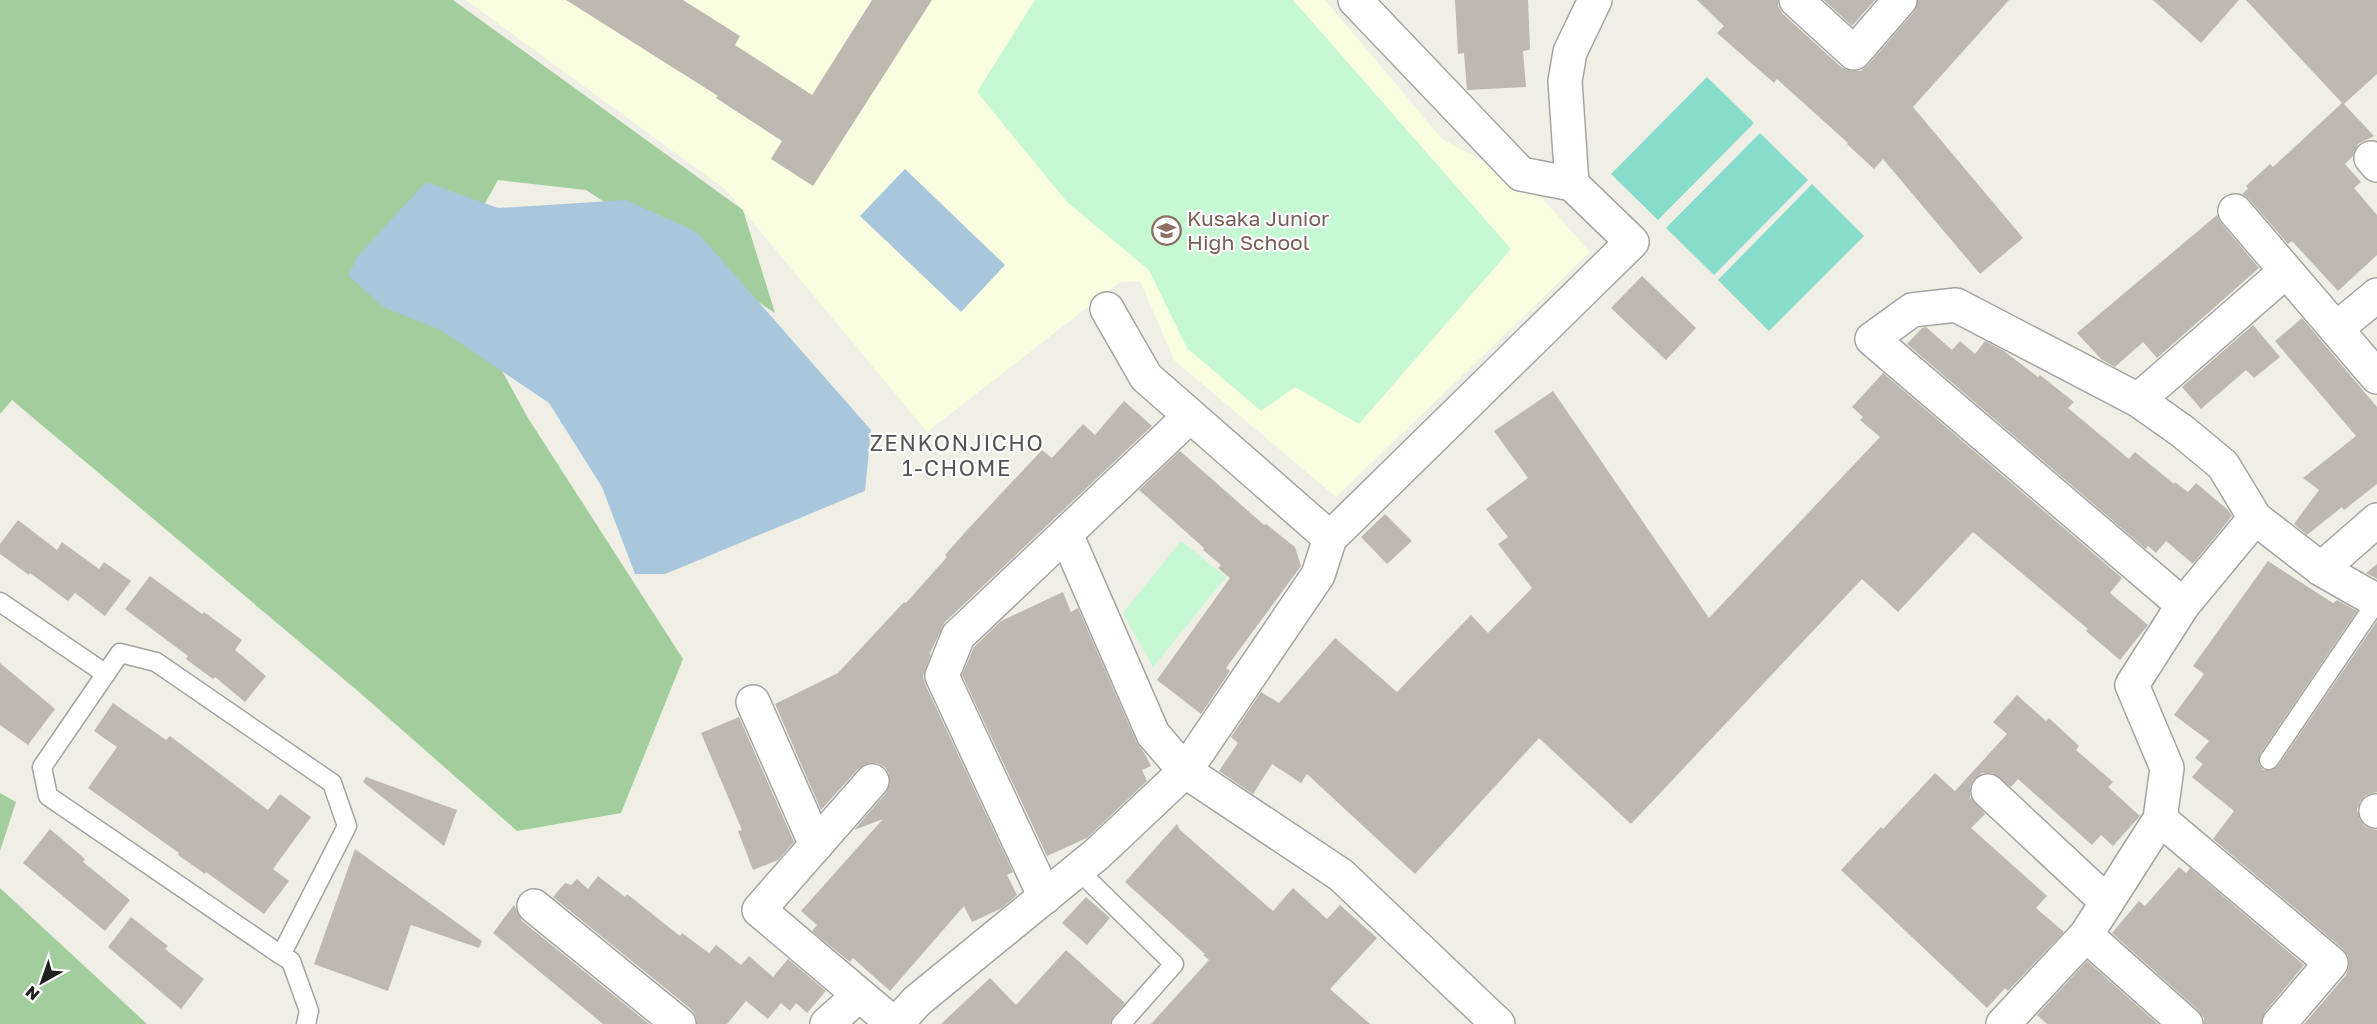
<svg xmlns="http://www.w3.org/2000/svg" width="2377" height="1024" font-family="'Golos Text',sans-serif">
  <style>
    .education { fill: #f9fee1 }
    .forest { fill: #a1ce9c }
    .park { fill: #c5f8d3 }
    .pitch { fill: #87dccc }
    .water { fill: #a8c6dc }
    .building { fill: #bdb8b0 }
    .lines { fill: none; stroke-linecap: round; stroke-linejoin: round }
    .lane-casing { stroke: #a4a4a4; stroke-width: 21 }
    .street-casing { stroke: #a4a4a4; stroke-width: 36 }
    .lane { stroke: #fff; stroke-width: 18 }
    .street { stroke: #fff; stroke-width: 33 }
    .labels { text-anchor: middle; stroke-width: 4.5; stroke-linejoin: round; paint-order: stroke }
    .education-label { font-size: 21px; fill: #785e54; stroke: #fff; text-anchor: start }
    .neighbourhood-label { font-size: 22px; letter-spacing: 1.5px; fill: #535353; stroke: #fff }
  </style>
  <rect width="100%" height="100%" fill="#f0efe6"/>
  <polygon class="education" points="466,0 1325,0 1442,139 1533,188 1590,252 1336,497 1174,360 1140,281 1120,282 927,432 726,190"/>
  <g class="forest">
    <polygon points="0,0 453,0 743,210 775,313 586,190 498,180 447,271 528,418 683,659 621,813 517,831 359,692 12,400 0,414"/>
    <polygon points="0,793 16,802 0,851"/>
    <polygon points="0,888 147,1024 0,1024"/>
  </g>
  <g class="park">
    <polygon points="1035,0 1293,0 1511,249 1359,424 1295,387 1261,411 1187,348 1149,270 1067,202 977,92"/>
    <polygon points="1181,541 1226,577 1153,667 1123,613"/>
  </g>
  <g class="pitch">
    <polygon points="1707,77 1754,123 1658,220 1611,174"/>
    <polygon points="1760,133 1808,180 1714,275 1666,228"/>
    <polygon points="1812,184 1864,236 1769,331 1718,280"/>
  </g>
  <g class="water">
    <polygon points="905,169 1005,265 961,312 860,216"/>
    <polygon points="426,182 498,208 626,200 697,232 871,430 865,491 665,574 635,574 602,487 549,403 441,330 383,307 348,275 358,256"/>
  </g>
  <g class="building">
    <polygon points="566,0 683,0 740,36 735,45 812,95 872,0 932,0 813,186 771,159 782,141 716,98 718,96"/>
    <polygon points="1455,0 1528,0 1530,50 1523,51 1526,87 1467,90 1464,53 1458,54"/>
    <polygon points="1697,0 1778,0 1778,6 1783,14 1841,67 1851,71 1861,71 1868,65 1914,12 1918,0 2009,0 1913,107 2023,238 1980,274 1883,159 1874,169 1847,144 1848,143 1777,79 1774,83 1717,33 1724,26"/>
    <polygon points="1824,0 1875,0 1852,26"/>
    <polygon points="2153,0 2239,0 2201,43"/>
    <polygon points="2246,0 2377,0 2377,74 2344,104 2374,136 2358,144 2353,156 2345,164 2361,182 2354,188 2377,215 2377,255 2338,291 2292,241 2288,244 2249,199 2242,194 2248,189 2246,186 2270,164 2273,167 2342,103"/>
    <polygon points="2217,215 2221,223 2259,268 2157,358 2143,342 2115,367 2101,359 2077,333"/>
    <polygon points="1642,276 1696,328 1666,360 1611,308"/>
    <polygon points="2302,318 2377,407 2377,484 2344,510 2342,507 2307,535 2294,524 2319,490 2303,478 2356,436 2275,341"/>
    <polygon points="2253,325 2280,357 2254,378 2246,370 2201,409 2182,387"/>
    <polygon points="1926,327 1952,350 1960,341 1975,354 1985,341 2004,351 2038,377 2040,375 2074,402 2068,408 2129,459 2135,452 2174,484 2175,482 2188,492 2196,483 2228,510 2232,516 2193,564 2166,541 2156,553 2148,546 2146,549 1907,344 1922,328"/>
    <polygon points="1883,373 2122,578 2110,593 2148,625 2120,660 2086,631 2088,629 1973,532 1898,612 1862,579 1631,824 1539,738 1415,874 1307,774 1301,783 1272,764 1253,794 1219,771 1238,743 1231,737 1261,692 1279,703 1335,638 1397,692 1471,615 1488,633 1532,588 1498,544 1508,537 1486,509 1528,478 1494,431 1553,391 1709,618 1880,437 1860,420 1863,417 1852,407"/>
    <polygon points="1124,401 1152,426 945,622 929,655 931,654 923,676 925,684 1013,872 1007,875 1017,895 1002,908 972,922 964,906 890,991 853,958 850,962 812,931 817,925 801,911 883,819 854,830 886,793 890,784 889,774 885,767 876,763 865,764 858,769 821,810 775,704 838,673 904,602 906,603 947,557 945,555 968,529 1042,450 1052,458 1083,424 1095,435"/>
    <polygon points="1180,451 1264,525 1266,524 1295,547 1301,566 1226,668 1230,671 1201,714 1157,680 1230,578 1218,568 1221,565 1203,550 1204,548 1139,490"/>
    <polygon points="1385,514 1412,541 1387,564 1361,537"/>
    <polygon points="18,520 57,550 62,542 99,569 104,562 131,581 105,616 75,593 68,601 30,573 29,575 0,554 0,544"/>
    <polygon points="2268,561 2333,603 2337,600 2357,611 2260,754 2259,764 2263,770 2273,770 2278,766 2377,621 2377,792 2366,795 2360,802 2357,810 2360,820 2366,827 2377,830 2377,1024 2304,1024 2346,975 2349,966 2348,956 2343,949 2213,839 2234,811 2192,777 2203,764 2195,758 2209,741 2174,715 2204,674 2193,666"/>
    <polygon points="2377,564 2377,579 2366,573"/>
    <polygon points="150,576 202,614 204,612 242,640 235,650 266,676 245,702 215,677 213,679 186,659 188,656 125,609"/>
    <polygon points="1063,592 1071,612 1078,608 1136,741 1145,754 1151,766 1142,770 1147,781 1087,838 1047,856 962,675 974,647 1001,621"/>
    <polygon points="0,663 55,709 28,745 0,725"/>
    <polygon points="2017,695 2046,721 2049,718 2079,746 2076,750 2113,782 2108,787 2140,816 2113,846 2101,835 2092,845 2018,779 2011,787 1992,773 1982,773 1974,779 1970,787 1970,797 1985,814 1971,828 2047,896 2036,908 2064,932 2008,991 2005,988 1987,1008 1841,870 1881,827 1883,829 1935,773 1955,791 2007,734 1993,722"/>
    <polygon points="113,703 166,740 170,736 268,810 280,794 311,817 273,869 289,881 264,914 206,872 205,874 178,855 179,853 88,788 117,747 94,731"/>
    <polygon points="739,717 794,842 778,860 753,870 738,831 742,830 701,733"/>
    <polygon points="366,777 457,810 444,846 363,782"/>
    <polygon points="1177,824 1180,830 1273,911 1293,888 1327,919 1340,905 1377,938 1330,989 1370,1024 1151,1024 1209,960 1203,955 1205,954 1125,882"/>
    <polygon points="50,829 85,859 83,862 130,900 105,931 23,863"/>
    <polygon points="355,849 482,941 479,948 411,925 388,991 314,964"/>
    <polygon points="2179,867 2186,873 2190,868 2304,965 2265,1012 2261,1024 2204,1024 2204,1018 2198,1010 2112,933 2139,901 2145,906"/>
    <polygon points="598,876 625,897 627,894 680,936 682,933 709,953 716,945 741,965 749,956 773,977 788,959 826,991 807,1013 796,1003 790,1011 781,1003 768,1019 746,1001 727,1024 697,1024 696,1017 691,1009 553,897 565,883 571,885 577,879 588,889"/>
    <polygon points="1086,897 1110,918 1087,945 1062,923"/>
    <polygon points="514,905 522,921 649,1024 603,1024 493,933"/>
    <polygon points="131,917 168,946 165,949 204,979 181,1009 108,947"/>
    <polygon points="1066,950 1125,1003 1113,1017 1110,1024 941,1024 990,978 1016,1005"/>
    <polygon points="2087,961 2158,1024 2047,1024 2037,1015"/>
  </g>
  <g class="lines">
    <defs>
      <g id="lane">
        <polyline points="0,602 106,674"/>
        <polyline points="2269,760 2377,601"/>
        <polyline points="1078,870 1174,964 1121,1024"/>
        <polyline points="281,955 347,826 332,783 156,662 120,653 42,767 48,796 281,955 291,961 309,1011 306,1024"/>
      </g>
      <g id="street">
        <polyline points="1796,0 1854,53 1900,0"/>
        <polyline points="2371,158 2377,165"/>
        <polyline points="1572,184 1565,81 1570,52 1595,0"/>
        <polyline points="2235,211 2377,377"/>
        <polyline points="1107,309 1146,377 1330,538 1632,242 1572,184 1521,174 1355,0"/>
        <polyline points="2336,329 2377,295"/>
        <polyline points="2138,400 2286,271"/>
        <polyline points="1330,538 1318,575 1185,771 1341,875 1498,1024"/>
        <polyline points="2321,569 2377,520"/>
        <polyline points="2183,605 1872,339 1912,310 1956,305 2138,400 2182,431 2223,465 2255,518 2321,569 2377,601"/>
        <polyline points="753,702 816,845"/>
        <polyline points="872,781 759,910 894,1024"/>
        <polyline points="1988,791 2107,902"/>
        <polyline points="2376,811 2377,811"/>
        <polyline points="2160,819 2331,963 2279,1024"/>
        <polyline points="1045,897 942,676 958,636 1190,416"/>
        <polyline points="534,906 679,1024"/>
        <polyline points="2086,935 2186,1024"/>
        <polyline points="827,1024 859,995"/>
        <polyline points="896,1024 917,1001 1097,854 1185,771 1153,734 1066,534"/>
        <polyline points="2003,1024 2086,935 2160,819 2167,768 2132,685 2183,605 2255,518"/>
      </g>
    </defs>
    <use href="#lane" class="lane-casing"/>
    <use href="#street" class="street-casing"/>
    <use href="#lane" class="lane"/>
    <use href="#street" class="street"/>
  </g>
  <defs>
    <symbol id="school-ring" viewBox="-11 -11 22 22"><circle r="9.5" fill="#fff" stroke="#8d6e63" stroke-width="1.5"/><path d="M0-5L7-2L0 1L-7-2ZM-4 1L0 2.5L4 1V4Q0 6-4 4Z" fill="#8d6e63"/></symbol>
  </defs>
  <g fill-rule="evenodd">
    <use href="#school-ring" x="1150" y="214" width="33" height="33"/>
  </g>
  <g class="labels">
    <g class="education-label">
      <text x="1187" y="226">Kusaka Junior<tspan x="1187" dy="24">High School</tspan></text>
    </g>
    <g class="neighbourhood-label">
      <text x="957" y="451">ZENKONJICHO<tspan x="957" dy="25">1-CHOME</tspan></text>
    </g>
  </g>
  <g transform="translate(42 982) rotate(220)" stroke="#ffffff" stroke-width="4.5" paint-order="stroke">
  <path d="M0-4.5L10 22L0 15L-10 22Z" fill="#202020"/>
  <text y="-9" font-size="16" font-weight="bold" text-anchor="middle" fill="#202020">N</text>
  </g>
</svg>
